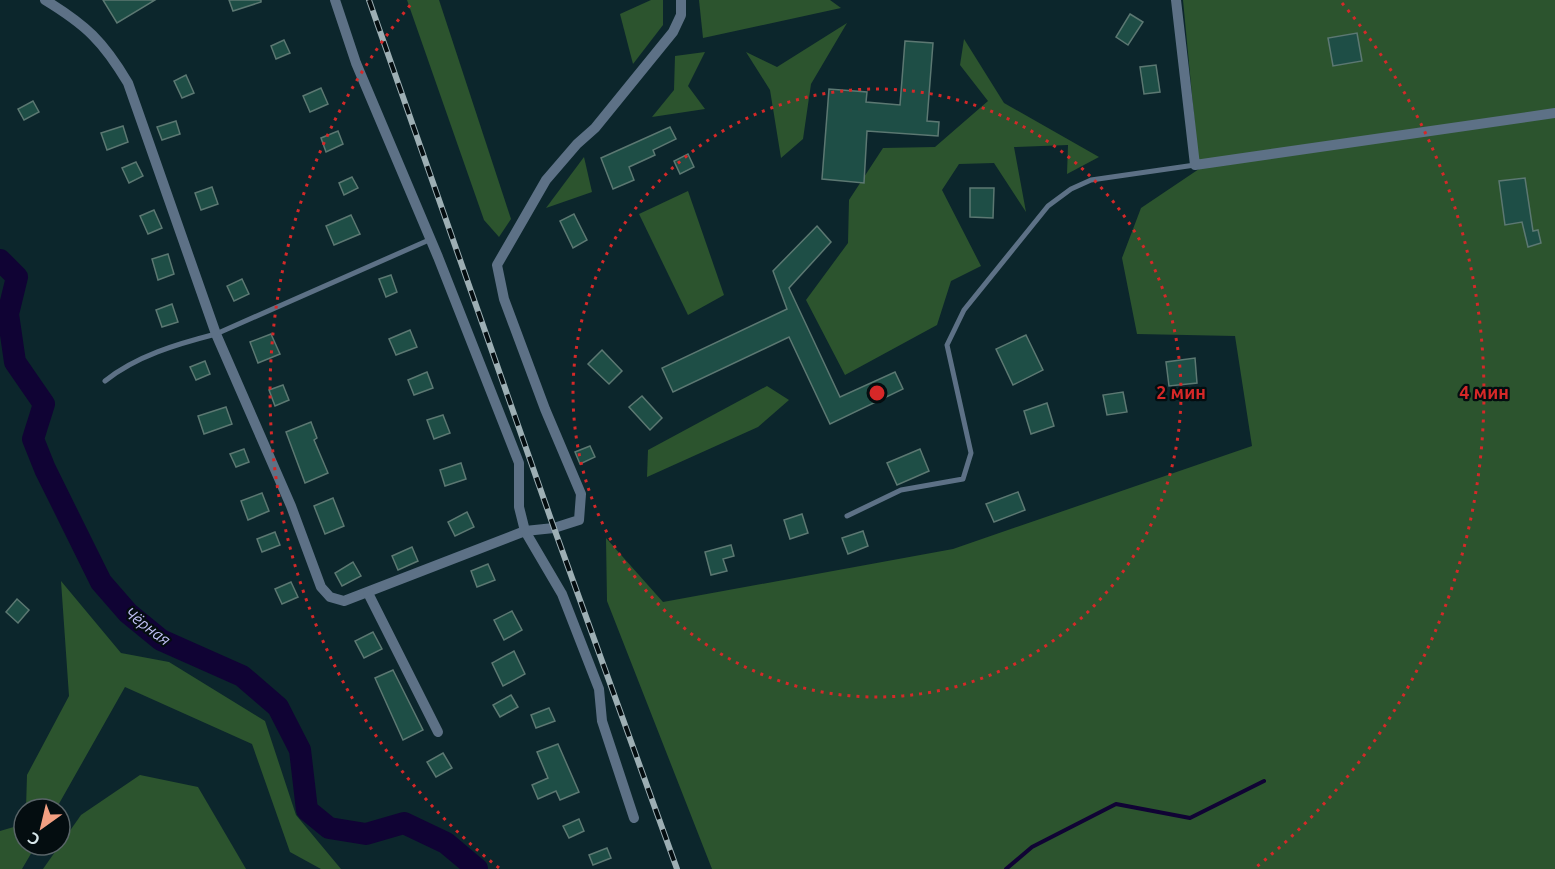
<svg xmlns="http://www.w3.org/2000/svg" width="1555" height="869" font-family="Ubuntu,sans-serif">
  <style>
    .green { fill: #2c542e }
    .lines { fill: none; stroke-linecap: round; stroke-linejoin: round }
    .stream { stroke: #100334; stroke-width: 4 }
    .river { stroke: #100334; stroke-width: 22 }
    .building { fill: #1e4e46; stroke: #5c7872; stroke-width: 1.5 }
    .service { stroke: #5d7186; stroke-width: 5 }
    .minor { stroke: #5d7186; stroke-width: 10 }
    .rail-casing { stroke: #9dafb4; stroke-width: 6 }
    .rail { stroke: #040d10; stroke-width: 4; stroke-dasharray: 11; stroke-linecap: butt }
    .ring { fill: none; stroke: #d62828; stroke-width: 3; stroke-dasharray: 3 6 }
    .labels { text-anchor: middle; stroke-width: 4.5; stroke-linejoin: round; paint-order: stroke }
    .water-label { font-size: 16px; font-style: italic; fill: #bebef2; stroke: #040d10 }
    .centre { fill: #d62828; stroke: #040d10; stroke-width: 3 }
    .ring-label { font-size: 18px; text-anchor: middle; font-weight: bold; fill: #d62828; stroke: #040d10; stroke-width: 4.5; stroke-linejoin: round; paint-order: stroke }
  </style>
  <rect width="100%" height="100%" fill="#0c262c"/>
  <g class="green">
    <polygon points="407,0 439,0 511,219 499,237 484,220"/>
    <polygon points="651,0 663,0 663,25 633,64 620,14"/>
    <polygon points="699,0 830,0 841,8 703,38"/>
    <polygon points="1183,0 1555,0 1555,869 712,869 607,601 606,538 663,602 953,549 1252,446 1235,336 1137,334 1122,258 1141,208 1199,169"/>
    <polygon points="847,23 811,84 803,139 781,158 770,90 746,52 777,67"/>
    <polygon points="964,39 1004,103 1099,157 1067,174 1068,145 1014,147 1026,212 994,163 959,164 942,190 981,266 951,281 937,325 845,375 806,300 848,243 849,200 883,148 935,147 988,101 960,65"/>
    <polygon points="705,52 688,86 705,109 652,117 674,90 675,56"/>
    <polygon points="584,157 592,192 546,208"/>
    <polygon points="688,191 724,295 688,315 639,214"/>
    <polygon points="767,386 789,400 758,427 647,477 648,450"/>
    <polygon points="61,581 121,653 169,662 265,721 296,815 341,869 321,869 290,852 252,744 125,687 56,809 26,809 27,775 69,696"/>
    <polygon points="140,775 198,787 246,869 43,869 81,815"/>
    <polygon points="24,824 24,845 36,845 22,869 0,869 0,831"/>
  </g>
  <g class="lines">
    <polyline class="stream" points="1006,869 1032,847 1116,804 1190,818 1264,781"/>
    <polyline class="river" points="0,260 17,277 8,314 15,362 44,404 33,439 45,469 101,582 128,613 161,640 242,676 278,707 300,750 307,810 329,828 366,834 404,823 446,843 477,869"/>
  </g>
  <g class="building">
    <polygon points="103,0 155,0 117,23"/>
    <polygon points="229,0 261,0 261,2 233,11"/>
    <polygon points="1130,14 1143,22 1128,45 1116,37"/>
    <polygon points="1357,33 1362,61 1333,66 1328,38"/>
    <polygon points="284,40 290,53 276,59 271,46"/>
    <polygon points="905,41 933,43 927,121 939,122 938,136 867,131 864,183 822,179 829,89 867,92 866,102 900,105"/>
    <polygon points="1156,65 1160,92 1144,94 1140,67"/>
    <polygon points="186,75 194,93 182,98 174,81"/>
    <polygon points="321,88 328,104 310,112 303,96"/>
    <polygon points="33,101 39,112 24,120 18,109"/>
    <polygon points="176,121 180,134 162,140 157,127"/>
    <polygon points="123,126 128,142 107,150 101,133"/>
    <polygon points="670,127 676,139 653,150 655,155 629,167 634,180 613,189 601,158"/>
    <polygon points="338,131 343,144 326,152 321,138"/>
    <polygon points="688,154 694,167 680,174 674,161"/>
    <polygon points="136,162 143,176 129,183 122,168"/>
    <polygon points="352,177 358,188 344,195 339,183"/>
    <polygon points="1525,178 1533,231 1538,230 1541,243 1528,247 1522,222 1505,225 1499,181"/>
    <polygon points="212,187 218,204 201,210 195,193"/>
    <polygon points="970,188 994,188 993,218 970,217"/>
    <polygon points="154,210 162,228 148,234 140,216"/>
    <polygon points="574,214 587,240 573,248 560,221"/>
    <polygon points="351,215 360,234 334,245 326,226"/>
    <polygon points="817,226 831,242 789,288 840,397 895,372 903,389 830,424 789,337 673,392 662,368 787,309 773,271"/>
    <polygon points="168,254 174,274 158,280 152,259"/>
    <polygon points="391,275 397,292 386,297 379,279"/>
    <polygon points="242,279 249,294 234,301 227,286"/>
    <polygon points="172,304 178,322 162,327 156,310"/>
    <polygon points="410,330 417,347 396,355 389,339"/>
    <polygon points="271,334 280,354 258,363 250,342"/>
    <polygon points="1026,335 1043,370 1013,385 996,349"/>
    <polygon points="602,350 622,371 609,384 588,364"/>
    <polygon points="1195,358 1197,383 1169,386 1166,362"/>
    <polygon points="205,361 210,374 196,380 190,367"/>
    <polygon points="427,372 433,388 414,395 408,380"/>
    <polygon points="283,385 289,400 275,406 269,390"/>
    <polygon points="1123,392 1127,412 1107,415 1103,395"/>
    <polygon points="642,396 662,418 650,430 629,407"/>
    <polygon points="1047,403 1054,426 1031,434 1024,411"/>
    <polygon points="226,407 232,424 204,434 198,416"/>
    <polygon points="443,415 450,433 434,439 427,420"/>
    <polygon points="311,422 317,438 314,440 328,473 305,483 286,432"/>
    <polygon points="590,446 595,457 580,464 575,452"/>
    <polygon points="244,449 249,462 236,467 230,454"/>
    <polygon points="920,449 929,471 897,485 887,463"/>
    <polygon points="461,463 466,479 445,486 440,470"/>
    <polygon points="1018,492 1025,510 994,522 986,504"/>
    <polygon points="262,493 269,511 248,520 241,501"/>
    <polygon points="333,498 344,526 325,534 314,506"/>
    <polygon points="467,512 474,527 455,536 448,522"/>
    <polygon points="802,514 808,533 790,539 784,520"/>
    <polygon points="863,531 868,546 848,554 842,538"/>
    <polygon points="275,532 280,545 262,552 257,539"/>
    <polygon points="731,545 734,556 723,559 727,571 711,575 705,552"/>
    <polygon points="412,547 418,561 398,570 392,556"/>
    <polygon points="353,562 361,576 342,586 335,573"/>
    <polygon points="488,564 495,580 477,587 471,571"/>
    <polygon points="291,582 298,597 282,604 275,589"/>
    <polygon points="17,599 29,610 18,623 6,612"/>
    <polygon points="512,611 522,630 504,640 494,620"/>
    <polygon points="373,632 382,649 364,658 355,641"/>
    <polygon points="514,651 525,674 503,686 492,663"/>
    <polygon points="393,670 423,730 403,740 375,678"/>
    <polygon points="511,695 518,707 500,717 493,705"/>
    <polygon points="549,708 555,721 536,728 531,715"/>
    <polygon points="558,744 579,792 560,800 556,791 538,799 532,785 548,778 537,752"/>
    <polygon points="443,753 452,768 436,777 427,762"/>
    <polygon points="579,819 584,831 569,838 563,826"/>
    <polygon points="607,848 611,858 593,865 589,855"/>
  </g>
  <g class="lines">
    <g class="service">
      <path d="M105,381C136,356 177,344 216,334L429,240"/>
      <polyline points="847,516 901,490 963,479 971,453 947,345 964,310 1048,206 1071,189 1091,180 1195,165"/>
    </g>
    <g class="minor">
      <path d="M45,0C86,25 103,41 128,83L216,334L291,506L321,587L330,597L344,601L525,531L554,528L579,520L581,494L545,409L504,299L497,265L546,180L577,144L595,128L673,32L681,15V0"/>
      <polyline points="335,0 356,63 438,257 519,463 519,507 525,531 562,594 599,689 602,721 634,818"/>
      <polyline points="1176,0 1195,165 1555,113"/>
      <polyline points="368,593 438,732"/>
    </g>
    <defs>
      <polyline id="rail" points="369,0 554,528 677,869"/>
    </defs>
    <use href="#rail" class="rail-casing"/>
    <use href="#rail" class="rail"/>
  </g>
  <g class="ring">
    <circle cx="877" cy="393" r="304"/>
    <path d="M499 868A607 607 0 0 1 412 3M1342 3A607 607 0 0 1 1255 868"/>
  </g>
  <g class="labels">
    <g class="water-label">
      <text transform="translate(148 626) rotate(37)" y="6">Чёрная</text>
    </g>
  </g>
  <circle cx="877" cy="393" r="9" class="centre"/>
  <g class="ring-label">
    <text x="1181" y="399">2 мин</text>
    <text x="1484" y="399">4 мин</text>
  </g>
  <g transform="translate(42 827) rotate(214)"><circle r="28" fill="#040d10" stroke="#596468" stroke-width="1.5"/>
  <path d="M0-4.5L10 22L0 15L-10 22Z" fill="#f3a082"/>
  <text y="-9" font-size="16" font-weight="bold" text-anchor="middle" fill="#d8e7eb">С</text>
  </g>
</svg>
